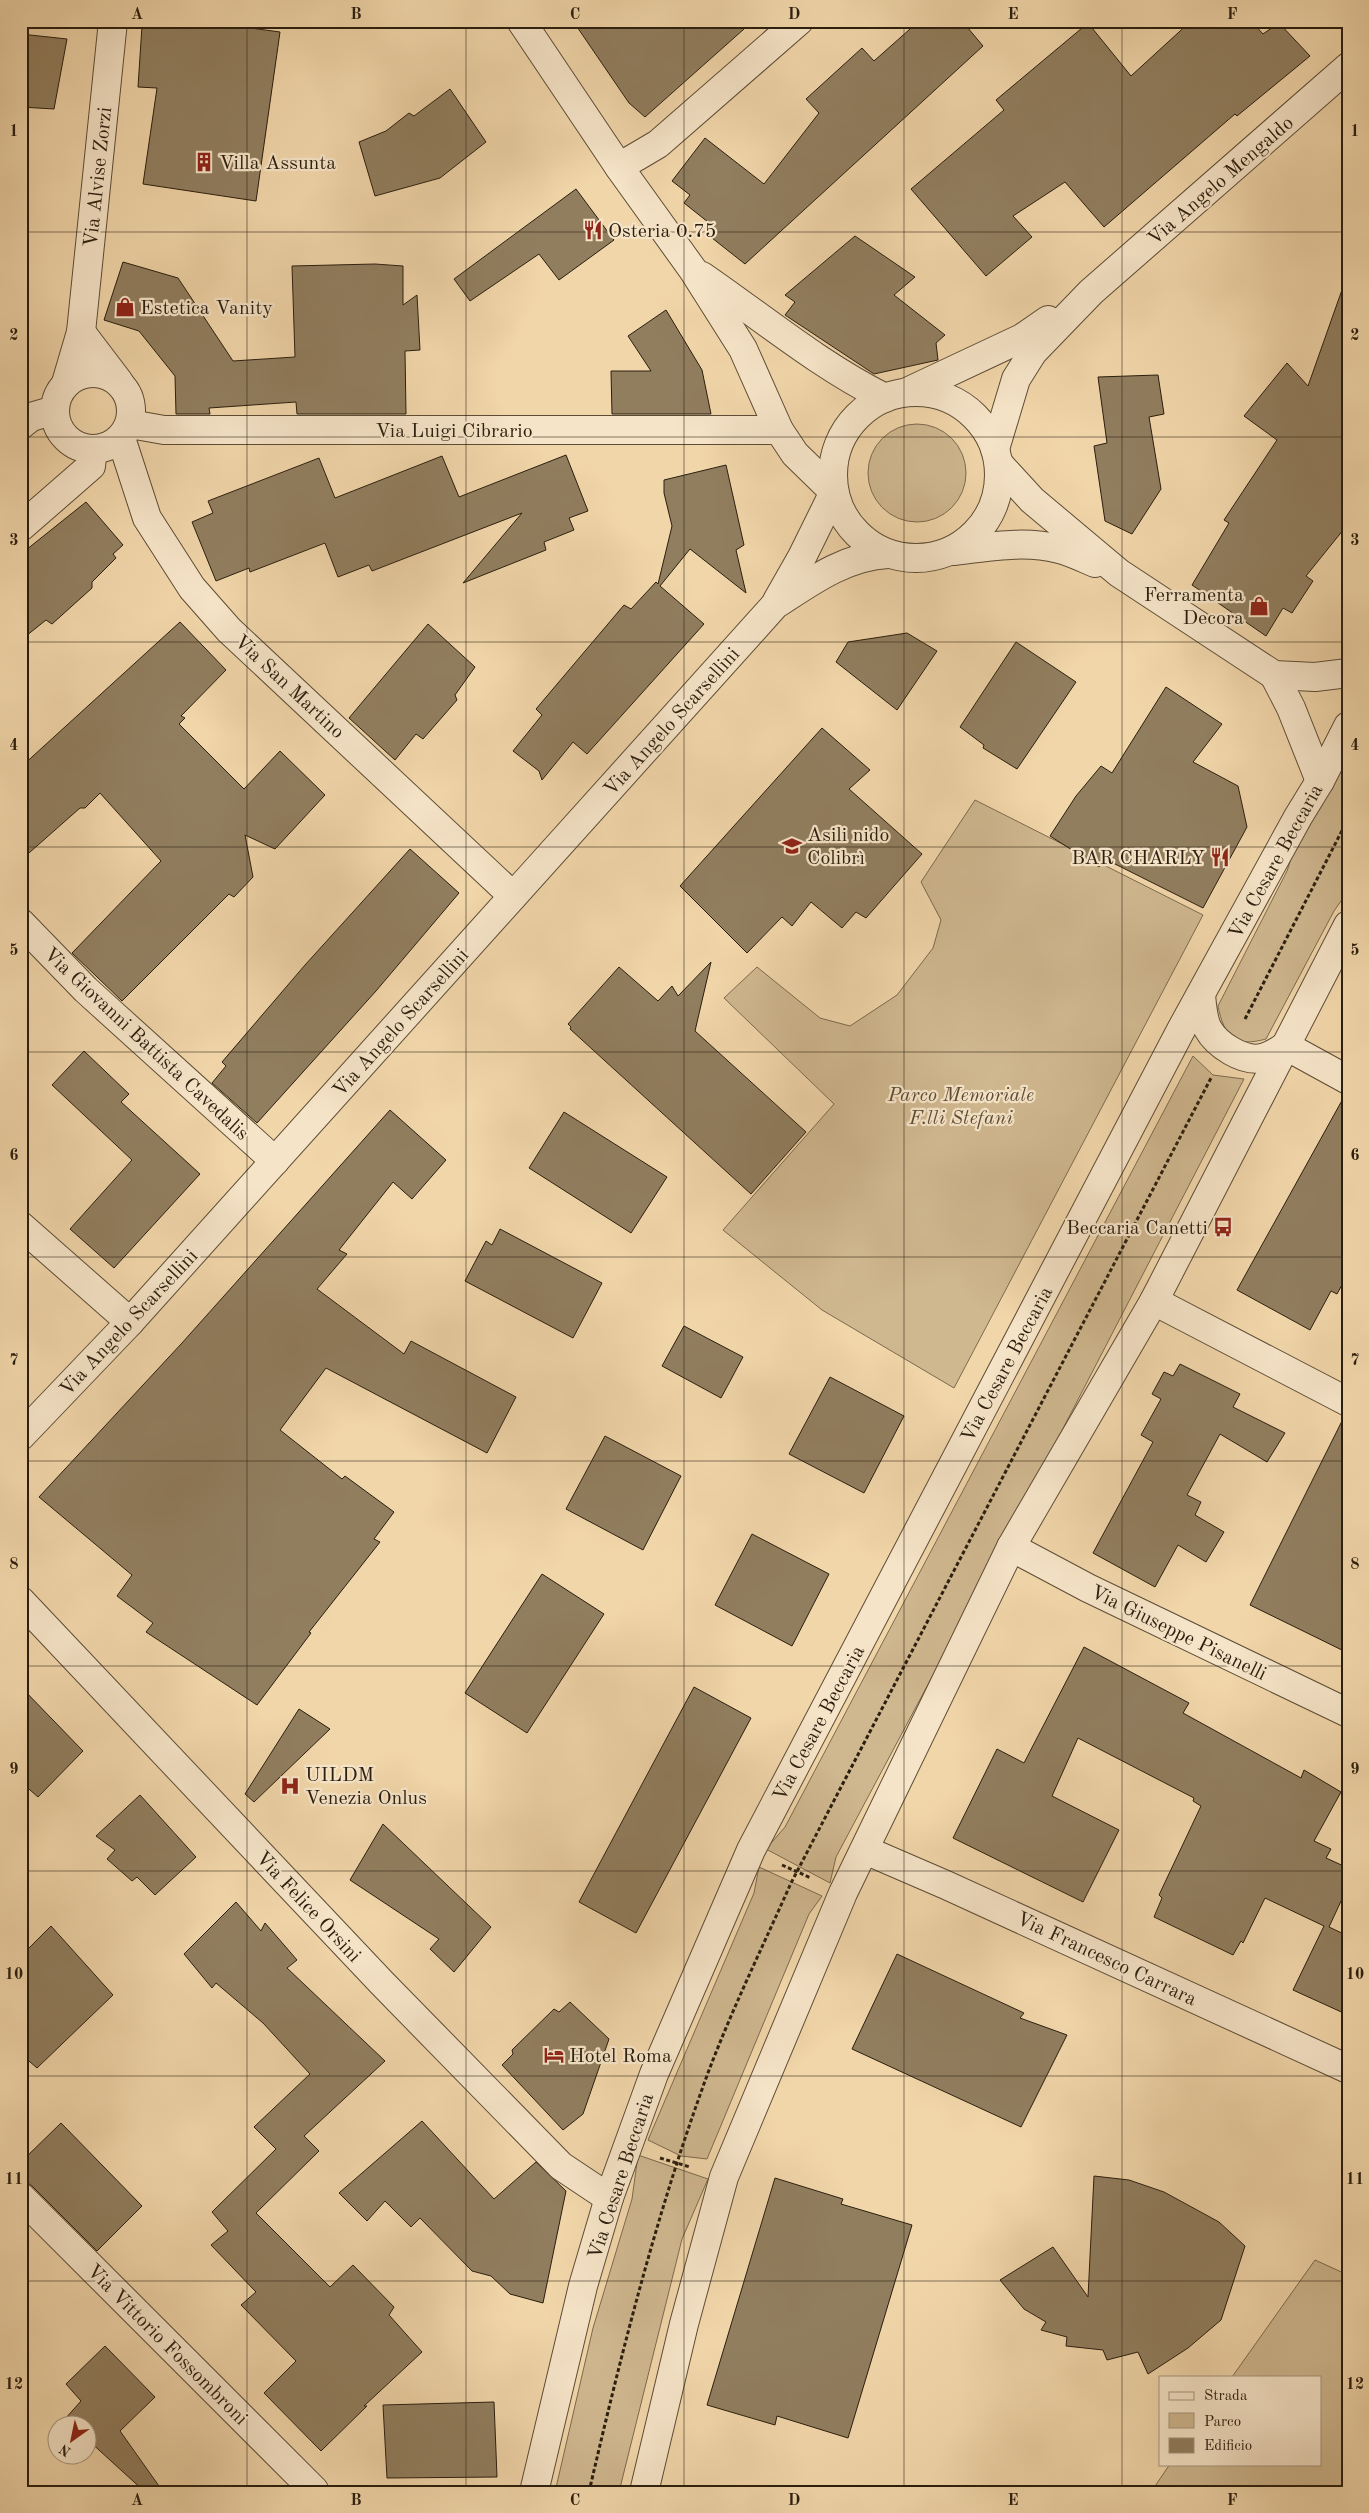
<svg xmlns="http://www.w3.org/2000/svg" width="1369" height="2513" font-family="'Old Standard TT',serif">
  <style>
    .green { fill: #cfb78f; stroke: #7c6a4e }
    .building { fill: #917e5f; stroke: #2a1e0e }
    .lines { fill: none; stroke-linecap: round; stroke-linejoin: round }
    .minor-casing { stroke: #5c4c35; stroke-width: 30 }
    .tertiary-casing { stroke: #5c4c35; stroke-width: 30 }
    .path { stroke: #2a1e0e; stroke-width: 3; stroke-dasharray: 4 2.5; stroke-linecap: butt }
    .minor { stroke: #f6e4c8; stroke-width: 28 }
    .tertiary { stroke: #f6e4c8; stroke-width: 28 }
    .grid { fill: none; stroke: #2a1e0e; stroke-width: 1; stroke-opacity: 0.55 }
    .labels { text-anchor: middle; stroke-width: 4.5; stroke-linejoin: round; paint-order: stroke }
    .poi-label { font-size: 20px; fill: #2a1e0e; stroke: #f6e4c8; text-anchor: start }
    .street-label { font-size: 20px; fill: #2a1e0e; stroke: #f6e4c8 }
    .park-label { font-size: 20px; font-style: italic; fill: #5c4c35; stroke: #f6e4c8 }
    .neatline { fill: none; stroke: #2a1e0e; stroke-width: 2 }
    .grid-label { font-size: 16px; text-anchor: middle; font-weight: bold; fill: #2a1e0e }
  </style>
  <rect width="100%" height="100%" fill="#f1d6aa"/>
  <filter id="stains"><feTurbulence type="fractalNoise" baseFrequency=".004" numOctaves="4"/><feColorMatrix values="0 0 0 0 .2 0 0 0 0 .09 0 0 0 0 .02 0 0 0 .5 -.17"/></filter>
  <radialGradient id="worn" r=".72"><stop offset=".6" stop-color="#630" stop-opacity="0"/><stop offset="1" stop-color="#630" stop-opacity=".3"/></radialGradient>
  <g class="green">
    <circle cx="917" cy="473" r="49"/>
    <path d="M1348,744V891L1334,911L1266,1039C1234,1048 1224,1036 1218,1006L1287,871L1295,847Z"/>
    <polygon points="975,800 1203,915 954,1388 822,1310 723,1230 834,1104 724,998 757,967 820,1018 850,1026 897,995 933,948 941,920 921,882"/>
    <polygon points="1193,1056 1213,1075 1244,1079 1012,1527 836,1857 830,1883 766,1849 785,1827"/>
    <polygon points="759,1867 822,1896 809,1914 707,2159 681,2156 648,2140 754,1893"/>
    <polygon points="638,2155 708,2179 682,2239 619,2492 555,2492 593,2328 632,2199"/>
    <polygon points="1315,2260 1348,2275 1348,2492 1151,2492 1170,2464 1320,2464 1320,2377 1232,2377"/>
  </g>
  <g class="building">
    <polygon points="158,21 199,21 280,32 256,201 143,184 157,88 138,87 142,26 158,25"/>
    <polygon points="573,21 753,21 645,117 629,103"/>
    <polygon points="919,21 962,21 983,46 745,264 707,234 713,226 684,203 690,195 672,181 705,138 764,184 819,113 806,99 862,48 874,61"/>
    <polygon points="1191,21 1251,21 1263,34 1279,23 1310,56 1237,116 1235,114 1104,227 1065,182 1013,216 1032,237 986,276 911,189 1004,110 996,100 1088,23 1131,76"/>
    <polygon points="21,34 67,39 54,109 21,107"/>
    <polygon points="450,89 486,142 440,178 375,196 359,142 386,131 409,113 414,116"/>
    <polygon points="576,189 614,240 559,280 539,254 470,301 454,279"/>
    <polygon points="855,236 915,277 894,295 945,335 936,343 938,360 874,374 785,315 795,302 785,295"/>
    <polygon points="123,262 178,278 233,361 295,357 292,266 375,264 403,266 403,305 417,295 420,350 405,351 406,414 297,414 296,402 209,408 210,414 176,414 175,376 139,331 104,320"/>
    <polygon points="1343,287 1348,288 1348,524 1306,576 1313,581 1292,613 1283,608 1266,636 1192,585 1229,523 1224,520 1277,440 1244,416 1287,363 1308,386"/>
    <polygon points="666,310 702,370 711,414 612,414 611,371 651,371 628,336"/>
    <polygon points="1158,375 1164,414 1149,417 1161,489 1132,534 1105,521 1094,446 1107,443 1098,377"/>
    <polygon points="566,455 588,511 569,518 574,530 544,542 546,550 463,583 522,513 372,571 369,565 338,577 325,543 250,572 249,568 216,581 192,522 213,513 208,501 319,458 335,498 442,456 459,497"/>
    <polygon points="726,465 744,545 736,550 746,593 690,549 660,586 704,624 587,754 573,742 542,780 539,771 513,751 542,715 536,709 624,605 631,609 656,582 658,584 672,526 664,493 664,480"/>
    <polygon points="86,502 123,545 113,554 116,558 92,582 92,588 52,624 46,620 21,640 21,554"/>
    <polygon points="180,622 226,670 181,716 185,718 179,724 244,789 280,751 325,795 275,849 245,835 253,877 234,897 229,894 122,1001 72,953 161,861 100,793 85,808 80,808 21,860 21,767"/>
    <polygon points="428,624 475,667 455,695 457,700 423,739 416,734 395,760 349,718"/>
    <polygon points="907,633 937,651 897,710 836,662 848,642"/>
    <polygon points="1016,642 1076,682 1017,769 983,748 984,745 960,727"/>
    <polygon points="1166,687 1222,724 1193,762 1238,786 1247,827 1203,908 1105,859 1099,867 1050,836 1076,796 1101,766 1112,773"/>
    <polygon points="822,728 870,770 849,789 922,854 866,918 856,912 842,928 811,902 792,926 782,917 747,953 680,886"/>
    <polygon points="410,849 459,893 376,991 257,1123 212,1083 226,1066 222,1062 305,965"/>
    <polygon points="711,962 695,1031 806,1132 751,1194 570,1029 571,1027 568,1024 619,967 658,1001 672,986 678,996"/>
    <polygon points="84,1051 129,1094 121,1102 200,1174 114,1268 70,1229 132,1160 52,1085"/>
    <polygon points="1345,1095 1348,1096 1348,1274 1337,1294 1331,1291 1310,1330 1237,1290"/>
    <polygon points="390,1110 446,1160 412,1199 393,1182 339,1250 347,1254 317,1289 404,1354 411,1341 516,1397 487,1453 326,1368 280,1430 342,1479 345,1476 394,1512 374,1539 380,1542 309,1632 311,1633 257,1705 146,1632 153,1623 117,1596 132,1575 39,1497 182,1343"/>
    <polygon points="564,1112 667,1177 631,1233 529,1168"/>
    <polygon points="500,1229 602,1283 573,1338 465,1281 486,1241 492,1245"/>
    <polygon points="684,1326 743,1357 721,1398 662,1366"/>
    <polygon points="1180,1364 1240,1394 1233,1407 1285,1433 1267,1462 1220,1434 1187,1495 1201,1502 1195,1515 1224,1532 1206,1562 1178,1545 1155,1587 1093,1553 1153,1442 1141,1435 1161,1399 1152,1394 1164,1372 1173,1376"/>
    <polygon points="830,1377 904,1416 864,1493 789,1454"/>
    <polygon points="1344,1417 1348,1417 1348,1653 1250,1605"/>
    <polygon points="605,1436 681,1476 643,1550 566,1509"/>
    <polygon points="752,1534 829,1574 792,1646 715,1605"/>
    <polygon points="542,1574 604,1614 527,1733 465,1693"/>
    <polygon points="1084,1647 1189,1703 1183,1713 1301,1778 1304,1770 1341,1792 1314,1841 1331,1849 1326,1858 1348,1868 1348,1886 1329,1927 1348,1936 1348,2015 1293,1990 1324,1926 1265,1898 1243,1943 1241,1941 1233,1955 1154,1917 1162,1898 1159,1895 1201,1806 1193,1801 1194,1798 1078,1738 1052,1796 1119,1830 1083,1902 953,1838 997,1749 1024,1763"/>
    <polygon points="21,1687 83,1751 38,1797 21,1782"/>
    <polygon points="694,1687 751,1718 636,1933 579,1902"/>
    <polygon points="299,1709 330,1729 254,1802 245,1794"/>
    <polygon points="140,1795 196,1857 155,1895 137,1877 132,1881 107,1859 115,1850 96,1836"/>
    <polygon points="383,1824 491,1927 454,1972 430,1949 439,1939 350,1880"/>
    <polygon points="236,1902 261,1931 265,1923 297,1960 287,1968 385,2061 304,2136 319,2151 256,2213 330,2287 353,2265 394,2307 389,2315 422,2352 364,2406 367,2406 321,2451 264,2393 296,2361 241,2305 256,2292 211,2245 228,2231 212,2212 276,2149 254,2127 310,2074 263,2023 216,1983 212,1988 184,1954"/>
    <polygon points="51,1926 113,1995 37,2068 21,2054 21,1956"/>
    <polygon points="897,1954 1024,2013 1020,2018 1067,2035 1021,2127 852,2049"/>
    <polygon points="570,2002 609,2039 583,2114 563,2130 502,2065 513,2054 512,2050 554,2009 559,2012"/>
    <polygon points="422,2121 494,2199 536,2162 566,2191 543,2303 510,2294 491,2276 472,2271 420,2218 411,2227 385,2201 367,2221 339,2193"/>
    <polygon points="61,2123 142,2206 97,2251 32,2186 21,2178 21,2162"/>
    <polygon points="1094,2176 1129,2180 1164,2192 1219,2222 1245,2246 1221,2320 1188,2348 1148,2374 1138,2352 1107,2360 1103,2350 1066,2346 1067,2337 1041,2330 1046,2322 1024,2309 1000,2280 1053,2247 1088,2297"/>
    <polygon points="775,2178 843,2199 841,2204 912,2225 848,2438 777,2416 775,2425 707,2405"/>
    <polygon points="105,2346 155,2397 120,2431 159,2486 153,2492 145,2492 88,2440 88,2426 72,2426 65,2419 81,2401 66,2384"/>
    <polygon points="494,2402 497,2477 387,2478 383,2405"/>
  </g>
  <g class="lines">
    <defs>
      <g id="minor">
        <polyline points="521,21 619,167 693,270 743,349 779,430 795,454 834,492 802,557 777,601"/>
        <polyline points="619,167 658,144 799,21"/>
        <path d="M702,276C763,318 819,365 885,398"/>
        <polyline points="81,332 113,21"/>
        <circle cx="93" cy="411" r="38"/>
        <polyline points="66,383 81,332 119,382"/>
        <circle cx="916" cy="475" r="83"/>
        <polyline points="907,392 1022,338 1048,320"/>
        <polyline points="130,424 164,430 779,430"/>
        <polyline points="21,425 31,417 55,410"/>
        <polyline points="121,438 147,518 192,588 229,630 513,896"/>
        <polyline points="995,449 1016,379 1033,352 1091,292 1348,67"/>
        <polyline points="999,464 1032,500 1119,573 1274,675 1315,677 1348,673"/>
        <polyline points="21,527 91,466 93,449"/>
        <path d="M954,551C989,547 1024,540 1059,549C1071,552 1083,558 1095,563"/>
        <polyline points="1274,675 1291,708 1320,781"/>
        <polyline points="21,923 86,990 275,1161"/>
        <polyline points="1286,1046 1348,1080"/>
        <polyline points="21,1226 130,1322"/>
        <polyline points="1154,1301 1348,1402"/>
        <path d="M21,1436L130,1322L775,605C809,583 845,556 888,554"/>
        <polyline points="1011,1547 1088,1588 1348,1713"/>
        <polyline points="21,1601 382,1983 561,2166 609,2198"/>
        <polyline points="865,1850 946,1885 1348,2069"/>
        <polyline points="21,2197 314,2490"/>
      </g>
      <g id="tertiary">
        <path d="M1201,995C1202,1005 1203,1020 1208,1029C1217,1045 1243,1062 1262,1058C1271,1056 1278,1051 1286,1046"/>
        <polyline points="534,2492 583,2286 609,2198 654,2074 751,1850 1182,1028 1298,817 1320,781 1348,726"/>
        <polyline points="644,2492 684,2324 724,2177 843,1893 1011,1547 1154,1301 1348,925"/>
      </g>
    </defs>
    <use href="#minor" class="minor-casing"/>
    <use href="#tertiary" class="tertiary-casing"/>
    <g class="path">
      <polyline points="1245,1019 1348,819"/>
      <polyline points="782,1865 811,1878"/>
      <polyline points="660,2158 690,2167"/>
      <path d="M589,2492C620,2358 654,2224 700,2095C725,2023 760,1953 791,1883L1211,1078"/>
    </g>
    <use href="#minor" class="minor"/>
    <use href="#tertiary" class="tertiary"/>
  </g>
  <path class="grid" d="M247,21V2492M466,21V2492M684,21V2492M904,21V2492M1122,21V2492M21,232H1348M21,437H1348M21,642H1348M21,847H1348M21,1052H1348M21,1257H1348M21,1461H1348M21,1666H1348M21,1871H1348M21,2076H1348M21,2281H1348"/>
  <defs>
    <symbol id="building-bare" viewBox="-9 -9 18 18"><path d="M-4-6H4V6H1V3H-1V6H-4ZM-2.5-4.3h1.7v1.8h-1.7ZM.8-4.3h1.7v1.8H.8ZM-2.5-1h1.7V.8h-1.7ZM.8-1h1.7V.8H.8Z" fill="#8f2418" stroke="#f6e4c8" stroke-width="2.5" paint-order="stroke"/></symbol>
    <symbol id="restaurant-bare" viewBox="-9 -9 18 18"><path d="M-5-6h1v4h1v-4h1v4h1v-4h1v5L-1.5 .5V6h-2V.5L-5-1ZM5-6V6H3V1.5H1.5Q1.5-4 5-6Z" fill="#8f2418" stroke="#f6e4c8" stroke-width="2.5" paint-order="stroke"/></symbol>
    <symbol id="shop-bare" viewBox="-9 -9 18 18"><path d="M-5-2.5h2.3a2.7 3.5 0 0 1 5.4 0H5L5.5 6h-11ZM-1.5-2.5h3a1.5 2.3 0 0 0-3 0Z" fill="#8f2418" stroke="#f6e4c8" stroke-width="2.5" paint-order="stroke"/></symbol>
    <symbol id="school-bare" viewBox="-9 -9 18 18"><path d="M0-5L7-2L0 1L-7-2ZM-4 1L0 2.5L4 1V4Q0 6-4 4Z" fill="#8f2418" stroke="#f6e4c8" stroke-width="2.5" paint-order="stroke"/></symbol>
    <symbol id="bus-bare" viewBox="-9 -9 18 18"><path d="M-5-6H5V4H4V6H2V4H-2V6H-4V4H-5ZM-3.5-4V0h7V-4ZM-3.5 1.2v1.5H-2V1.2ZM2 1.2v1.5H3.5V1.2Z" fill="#8f2418" stroke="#f6e4c8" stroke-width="2.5" paint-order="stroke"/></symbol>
    <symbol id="hospital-bare" viewBox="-9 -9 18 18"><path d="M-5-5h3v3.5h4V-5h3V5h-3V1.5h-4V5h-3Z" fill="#8f2418" stroke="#f6e4c8" stroke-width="2.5" paint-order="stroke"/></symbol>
    <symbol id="hotel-bare" viewBox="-9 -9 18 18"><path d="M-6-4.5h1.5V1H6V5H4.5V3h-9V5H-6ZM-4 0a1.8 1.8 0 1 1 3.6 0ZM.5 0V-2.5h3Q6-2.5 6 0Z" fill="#8f2418" stroke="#f6e4c8" stroke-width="2.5" paint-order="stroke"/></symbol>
  </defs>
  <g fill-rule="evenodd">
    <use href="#building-bare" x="190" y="148" width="28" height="28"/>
    <use href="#restaurant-bare" x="579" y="216" width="28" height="28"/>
    <use href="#shop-bare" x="111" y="293" width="28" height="28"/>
    <use href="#shop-bare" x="1245" y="592" width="28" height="28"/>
    <use href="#school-bare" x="778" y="832" width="28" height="28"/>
    <use href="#restaurant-bare" x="1206" y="843" width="28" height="28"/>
    <use href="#bus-bare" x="1209" y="1213" width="28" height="28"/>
    <use href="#hospital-bare" x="276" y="1772" width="28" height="28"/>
    <use href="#hotel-bare" x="540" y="2041" width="28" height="28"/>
  </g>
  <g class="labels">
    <g class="poi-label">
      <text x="219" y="169">Villa Assunta</text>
      <text x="608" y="237">Osteria 0.75</text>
      <text x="140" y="314">Estetica Vanity</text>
      <text x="1244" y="601" text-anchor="end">Ferramenta<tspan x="1244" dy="23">Decora</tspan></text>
      <text x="807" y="841">Asili nido<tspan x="807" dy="23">Colibrì</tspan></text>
      <text x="1205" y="864" text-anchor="end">BAR CHARLY</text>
      <text x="1208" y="1234" text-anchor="end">Beccaria Canetti</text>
      <text x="305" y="1781">UILDM<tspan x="305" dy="23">Venezia Onlus</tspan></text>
      <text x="569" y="2062">Hotel Roma</text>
    </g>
    <g class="street-label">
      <text transform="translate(97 177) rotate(-84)" y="7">Via Alvise Zorzi</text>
      <text transform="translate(1220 180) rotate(-41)" y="7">Via Angelo Mengaldo</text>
      <text x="454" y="437">Via Luigi Cibrario</text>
      <text transform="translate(290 686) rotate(43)" y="7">Via San Martino</text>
      <text transform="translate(671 721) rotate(-48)" y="7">Via Angelo Scarsellini</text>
      <text transform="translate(1275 861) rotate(-61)" y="7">Via Cesare Beccaria</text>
      <text transform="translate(400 1022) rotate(-48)" y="7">Via Angelo Scarsellini</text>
      <text transform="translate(147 1043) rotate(43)" y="7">Via Giovanni Battista Cavedalis</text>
      <text transform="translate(128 1322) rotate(-47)" y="7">Via Angelo Scarsellini</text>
      <text transform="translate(1006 1364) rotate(-62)" y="7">Via Cesare Beccaria</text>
      <text transform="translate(1179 1632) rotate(26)" y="7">Via Giuseppe Pisanelli</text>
      <text transform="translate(818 1723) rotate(-62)" y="7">Via Cesare Beccaria</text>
      <text transform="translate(309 1906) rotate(47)" y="7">Via Felice Orsini</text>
      <text transform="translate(1107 1958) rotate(25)" y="7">Via Francesco Carrara</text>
      <text transform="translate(620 2176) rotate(-72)" y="7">Via Cesare Beccaria</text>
      <text transform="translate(168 2344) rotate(45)" y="7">Via Vittorio Fossombroni</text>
    </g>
    <g class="park-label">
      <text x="961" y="1101">Parco Memoriale<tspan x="961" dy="23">F.lli Stefani</tspan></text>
    </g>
  </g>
  <rect width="1369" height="2513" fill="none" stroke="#f1d6aa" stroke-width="55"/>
  <rect x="1159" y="2376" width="162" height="90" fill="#f6e4c8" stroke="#a4957e"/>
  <rect x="1169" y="2392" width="25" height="8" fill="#f6e4c8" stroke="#a4957e"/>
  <text x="1204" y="2400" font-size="15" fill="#2a1e0e">Strada</text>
  <rect x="1169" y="2413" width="25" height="15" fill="#cfb78f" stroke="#a4957e"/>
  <text x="1204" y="2426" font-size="15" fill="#2a1e0e">Parco</text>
  <rect x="1169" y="2438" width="25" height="15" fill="#917e5f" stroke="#a4957e"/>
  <text x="1204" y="2450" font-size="15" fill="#2a1e0e">Edificio</text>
  <g transform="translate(72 2440) rotate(213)"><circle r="24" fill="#f6e4c8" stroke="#a4957e"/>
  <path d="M0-4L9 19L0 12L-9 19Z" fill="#8f2418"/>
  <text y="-8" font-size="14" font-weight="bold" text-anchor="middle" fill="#2a1e0e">N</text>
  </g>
  <rect x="28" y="28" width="1314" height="2458" class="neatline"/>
  <g class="grid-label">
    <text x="137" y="19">A</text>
    <text x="356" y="19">B</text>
    <text x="575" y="19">C</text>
    <text x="794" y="19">D</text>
    <text x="1013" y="19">E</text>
    <text x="1232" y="19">F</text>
    <text x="14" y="136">1</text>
    <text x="1355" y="136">1</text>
    <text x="14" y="340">2</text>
    <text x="1355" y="340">2</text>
    <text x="14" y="545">3</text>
    <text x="1355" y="545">3</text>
    <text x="14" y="750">4</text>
    <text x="1355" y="750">4</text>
    <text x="14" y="955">5</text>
    <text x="1355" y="955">5</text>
    <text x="14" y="1160">6</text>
    <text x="1355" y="1160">6</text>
    <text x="14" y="1365">7</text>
    <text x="1355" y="1365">7</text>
    <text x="14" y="1569">8</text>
    <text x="1355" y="1569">8</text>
    <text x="14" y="1774">9</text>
    <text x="1355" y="1774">9</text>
    <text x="14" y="1979">10</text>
    <text x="1355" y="1979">10</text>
    <text x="14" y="2184">11</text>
    <text x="1355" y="2184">11</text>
    <text x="14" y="2389">12</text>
    <text x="1355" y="2389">12</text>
    <text x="137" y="2505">A</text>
    <text x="356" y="2505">B</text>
    <text x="575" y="2505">C</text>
    <text x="794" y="2505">D</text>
    <text x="1013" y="2505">E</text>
    <text x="1232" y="2505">F</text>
  </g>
  <rect width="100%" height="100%" filter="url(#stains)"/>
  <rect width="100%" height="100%" fill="url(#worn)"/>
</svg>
